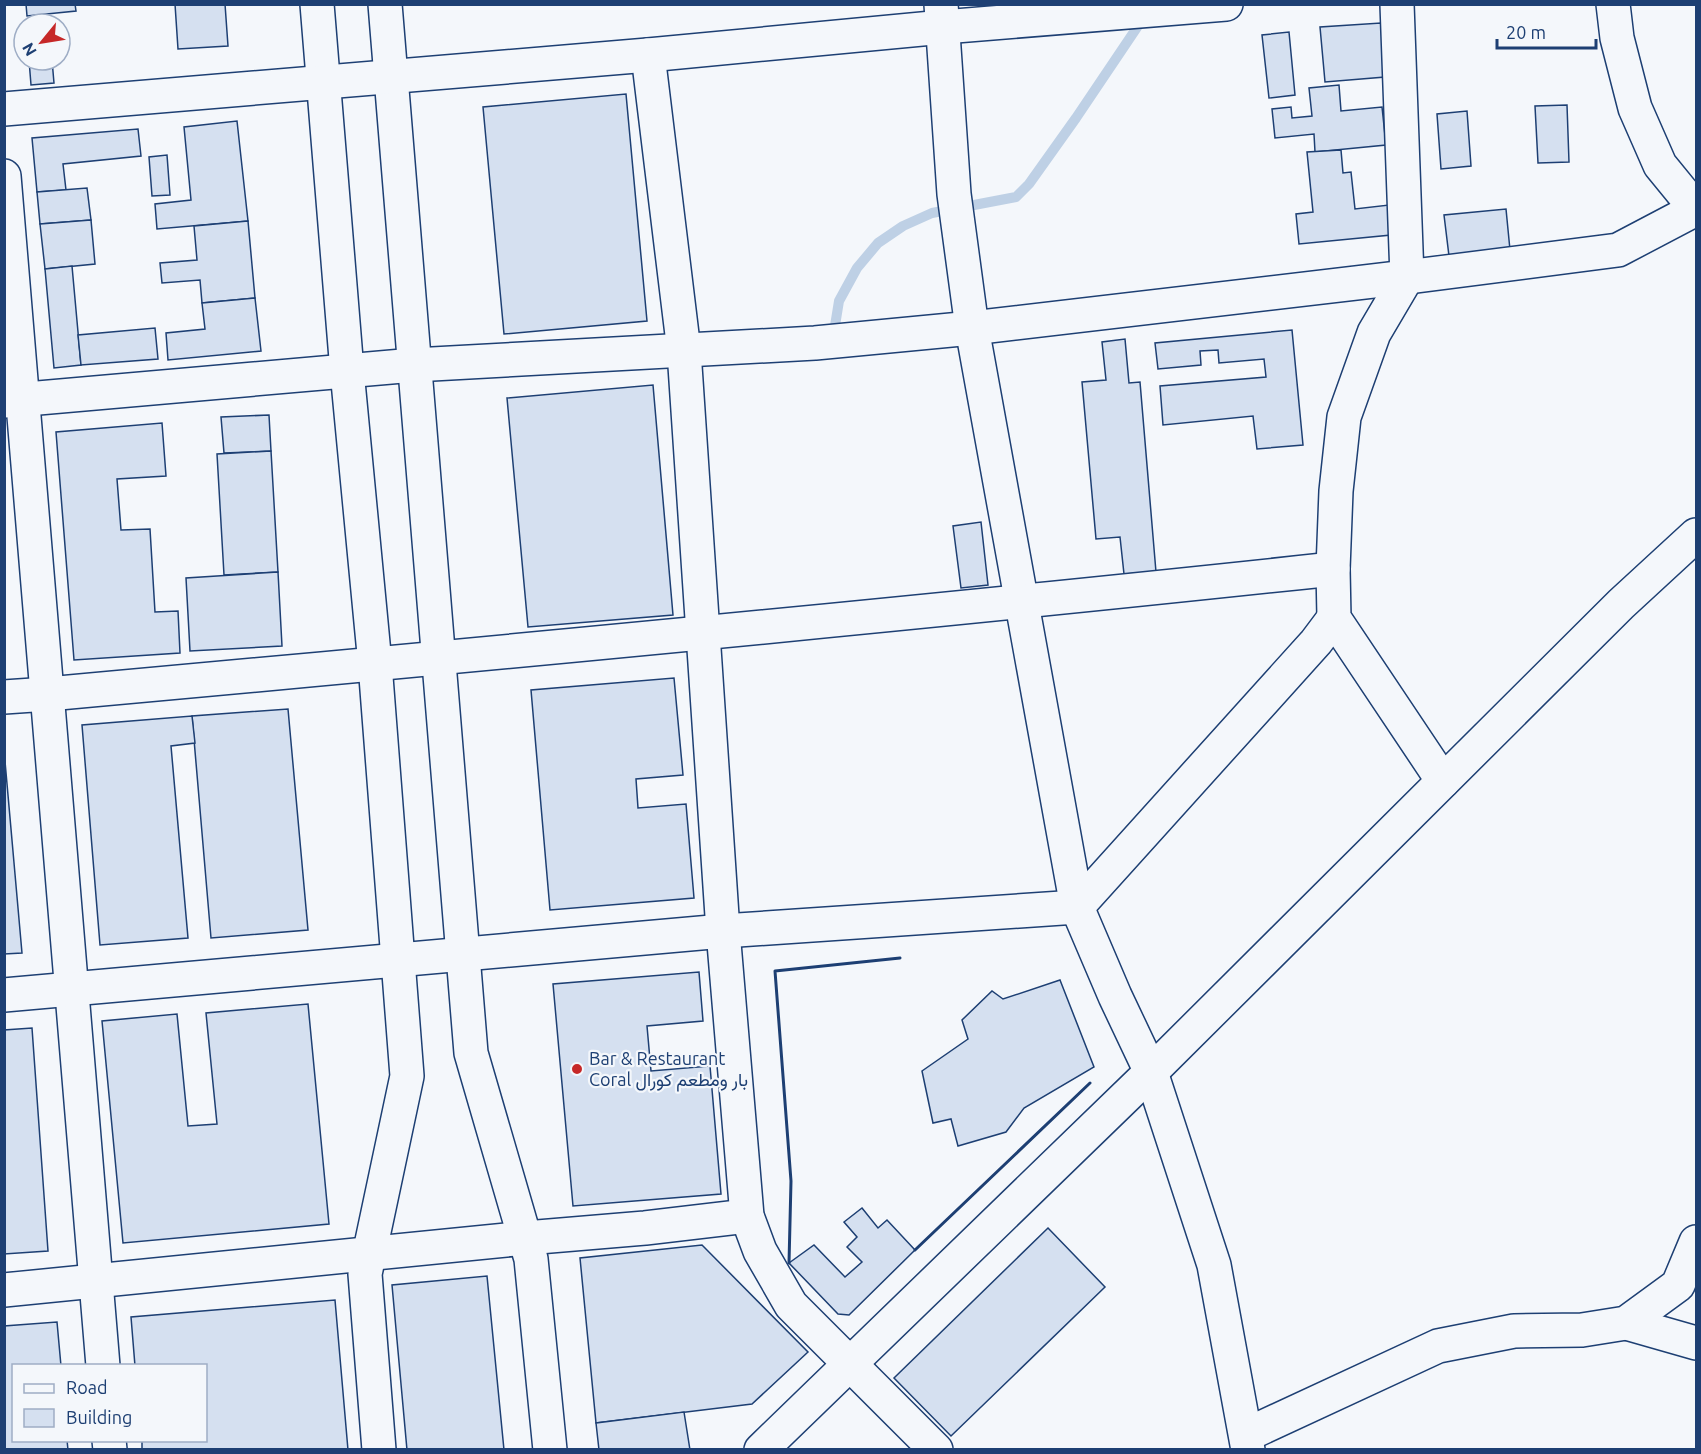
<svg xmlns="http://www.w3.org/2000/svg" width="1701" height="1454" font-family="Ubuntu,Vazirmatn,sans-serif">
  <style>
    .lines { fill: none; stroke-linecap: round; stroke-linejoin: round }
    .stream { stroke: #bed0e5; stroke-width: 10 }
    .building { fill: #d5e0f0; stroke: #1d3f73; stroke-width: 1.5 }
    .minor-casing { stroke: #1d3f73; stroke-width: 36 }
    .highway-casing { stroke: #1d3f73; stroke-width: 36 }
    .minor { stroke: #f4f7fb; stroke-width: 33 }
    .highway { stroke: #f4f7fb; stroke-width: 33 }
    .wall { stroke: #1d3f73; stroke-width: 3 }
    .poi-dot { fill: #c62828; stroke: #f4f7fb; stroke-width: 2 }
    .labels { text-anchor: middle; stroke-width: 4.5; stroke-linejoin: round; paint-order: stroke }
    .poi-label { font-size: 18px; fill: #1d3f73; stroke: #f4f7fb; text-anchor: start }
  </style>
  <rect width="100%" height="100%" fill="#f4f7fb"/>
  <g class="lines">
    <polyline class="stream" points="833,338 839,301 857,268 878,243 903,226 932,213 1016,197 1029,184 1076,118 1144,17"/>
  </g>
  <g class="building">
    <polygon points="26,4 75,4 76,11 27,16"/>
    <polygon points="175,4 225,4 228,46 178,49"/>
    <polygon points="1381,23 1385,77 1325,82 1320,27"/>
    <polygon points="1289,32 1295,95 1269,98 1262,35"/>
    <polygon points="29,60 52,60 54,83 31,85"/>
    <polygon points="1339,85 1341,111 1382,107 1386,145 1315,152 1314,134 1275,138 1272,109 1291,107 1292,118 1312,116 1309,88"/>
    <polygon points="626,94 647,321 504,334 483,107"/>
    <polygon points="1567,105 1569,162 1538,163 1535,106"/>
    <polygon points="1467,111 1471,166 1441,169 1437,114"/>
    <polygon points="237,121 248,221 157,229 155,204 191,200 184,127"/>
    <polygon points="138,129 141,156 63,164 66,190 37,192 32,138"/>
    <polygon points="1341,150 1343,173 1351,172 1355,209 1389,205 1391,235 1299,244 1296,214 1313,212 1307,152"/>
    <polygon points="167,155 170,195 152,196 149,157"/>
    <polygon points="87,188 91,220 40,224 37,192"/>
    <polygon points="1506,209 1510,250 1449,256 1444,215"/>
    <polygon points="91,220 95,264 45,269 40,224"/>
    <polygon points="248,221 255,298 202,303 200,280 162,283 160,263 197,260 194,226"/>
    <polygon points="72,266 81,365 54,368 45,269"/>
    <polygon points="255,298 261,351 168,360 166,333 205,329 202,303"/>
    <polygon points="155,328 158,359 81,365 78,335"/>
    <polygon points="1292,330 1303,445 1257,449 1253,416 1163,425 1160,386 1266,377 1264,359 1219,363 1218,350 1200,351 1201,365 1158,369 1155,343"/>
    <polygon points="1125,339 1129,383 1140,382 1156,572 1124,574 1120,537 1096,539 1082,382 1106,380 1102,342"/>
    <polygon points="653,385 673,615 528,627 507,398"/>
    <polygon points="269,415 271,451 224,453 221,417"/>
    <polygon points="162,423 166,476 117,479 121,530 150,529 155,612 178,611 180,653 74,660 56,432"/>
    <polygon points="271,451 278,572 224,575 217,454"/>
    <polygon points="981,522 988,585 961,588 953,526"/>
    <polygon points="278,572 282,646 190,651 186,578"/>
    <polygon points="674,678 683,775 636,779 638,808 686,804 694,898 550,910 531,690"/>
    <polygon points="288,709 308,930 211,938 192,716"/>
    <polygon points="192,716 195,743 171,746 188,938 100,945 82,725"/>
    <polygon points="4,750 22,953 4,954"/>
    <polygon points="699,972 703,1021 647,1026 651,1071 710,1066 721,1194 573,1206 553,984"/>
    <polygon points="1060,980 1094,1067 1024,1108 1006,1132 958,1146 951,1119 933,1123 922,1071 968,1039 962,1020 992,991 1003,999"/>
    <polygon points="308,1004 329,1224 123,1243 102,1021 177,1014 188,1126 217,1124 206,1013"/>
    <polygon points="32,1028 48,1251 4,1254 4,1030"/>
    <polygon points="862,1208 878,1228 887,1220 915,1250 849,1315 838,1314 789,1263 814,1245 845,1277 862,1262 847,1247 857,1237 844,1222"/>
    <polygon points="1048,1228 1105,1287 951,1436 894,1378"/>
    <polygon points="702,1245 808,1352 752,1404 596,1423 580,1258"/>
    <polygon points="487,1276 504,1450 407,1450 392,1285"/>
    <polygon points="335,1300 348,1450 142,1450 142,1440 206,1440 206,1366 135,1366 131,1317"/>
    <polygon points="57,1322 61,1366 14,1366 14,1440 67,1440 68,1450 4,1450 4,1326"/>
    <polygon points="684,1412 690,1450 599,1450 596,1423"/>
  </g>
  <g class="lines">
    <defs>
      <g id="minor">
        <polyline points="317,4 347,371 375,664 407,1076 365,1274 379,1450"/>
        <polyline points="385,4 471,1053 531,1259 550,1450"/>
        <polyline points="941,4 954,194 972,328 1077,907 1115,996 1151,1072 1214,1265 1248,1450"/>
        <polyline points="1397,4 1407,277 1374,333 1344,417 1336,491 1333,569 1334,618 1443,781"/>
        <polyline points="1613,4 1617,38 1635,108 1660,165 1696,209"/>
        <polyline points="648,55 684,351 723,931 747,1216 760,1251 791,1305 936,1450"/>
        <polyline points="4,109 648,55 943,27 1226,4"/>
        <polyline points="4,176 103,1366"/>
        <polyline points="4,401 414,365 815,343 972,328 1407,277 1618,250 1696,209"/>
        <path d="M4,697L48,694C477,655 905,615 1333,569"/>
        <polyline points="4,995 723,931 1077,907 1316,642 1334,618"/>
        <polyline points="4,1290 526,1238 645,1228 747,1216"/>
        <polyline points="1626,1323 1696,1343"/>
        <polyline points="1246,1435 1438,1346 1514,1331 1582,1330 1626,1323 1678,1285 1696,1242"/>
        <polyline points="109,1440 110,1450"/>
      </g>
      <polyline id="highway" points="761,1450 1151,1072 1621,604 1696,535"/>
    </defs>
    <use href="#minor" class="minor-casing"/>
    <use href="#highway" class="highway-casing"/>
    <use href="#minor" class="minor"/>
    <use href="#highway" class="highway"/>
    <g class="wall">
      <polyline points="915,1250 1090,1083"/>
      <polyline points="789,1263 791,1181 775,971 900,958"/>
    </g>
  </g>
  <circle class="poi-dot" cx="577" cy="1069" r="6"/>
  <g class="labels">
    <g class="poi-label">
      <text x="589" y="1065">Bar &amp; Restaurant<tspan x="589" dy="21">Coral بار ومطعم كورال</tspan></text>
    </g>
  </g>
  <rect width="1701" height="1454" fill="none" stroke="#1d3f73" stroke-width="12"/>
  <rect x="12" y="1364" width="195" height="78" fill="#f4f7fb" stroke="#9eadc5" stroke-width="1.5"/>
  <rect x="24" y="1384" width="30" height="9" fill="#f4f7fb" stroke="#9eadc5" stroke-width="1.5"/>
  <text x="66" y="1394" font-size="18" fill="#1d3f73">Road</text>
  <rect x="24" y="1409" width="30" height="18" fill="#d5e0f0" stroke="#9eadc5" stroke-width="1.5"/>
  <text x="66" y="1424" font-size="18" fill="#1d3f73">Building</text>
  <g transform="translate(42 42) rotate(240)"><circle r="28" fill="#f4f7fb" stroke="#9eadc5" stroke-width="1.5"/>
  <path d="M0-4.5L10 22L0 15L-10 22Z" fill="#c62828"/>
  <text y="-9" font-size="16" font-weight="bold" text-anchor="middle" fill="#1d3f73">N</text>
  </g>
  <path d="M1497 39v9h99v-9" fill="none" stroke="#1d3f73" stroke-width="3"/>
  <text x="1506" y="39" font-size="18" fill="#1d3f73" stroke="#f4f7fb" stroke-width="4.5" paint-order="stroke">20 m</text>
</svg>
